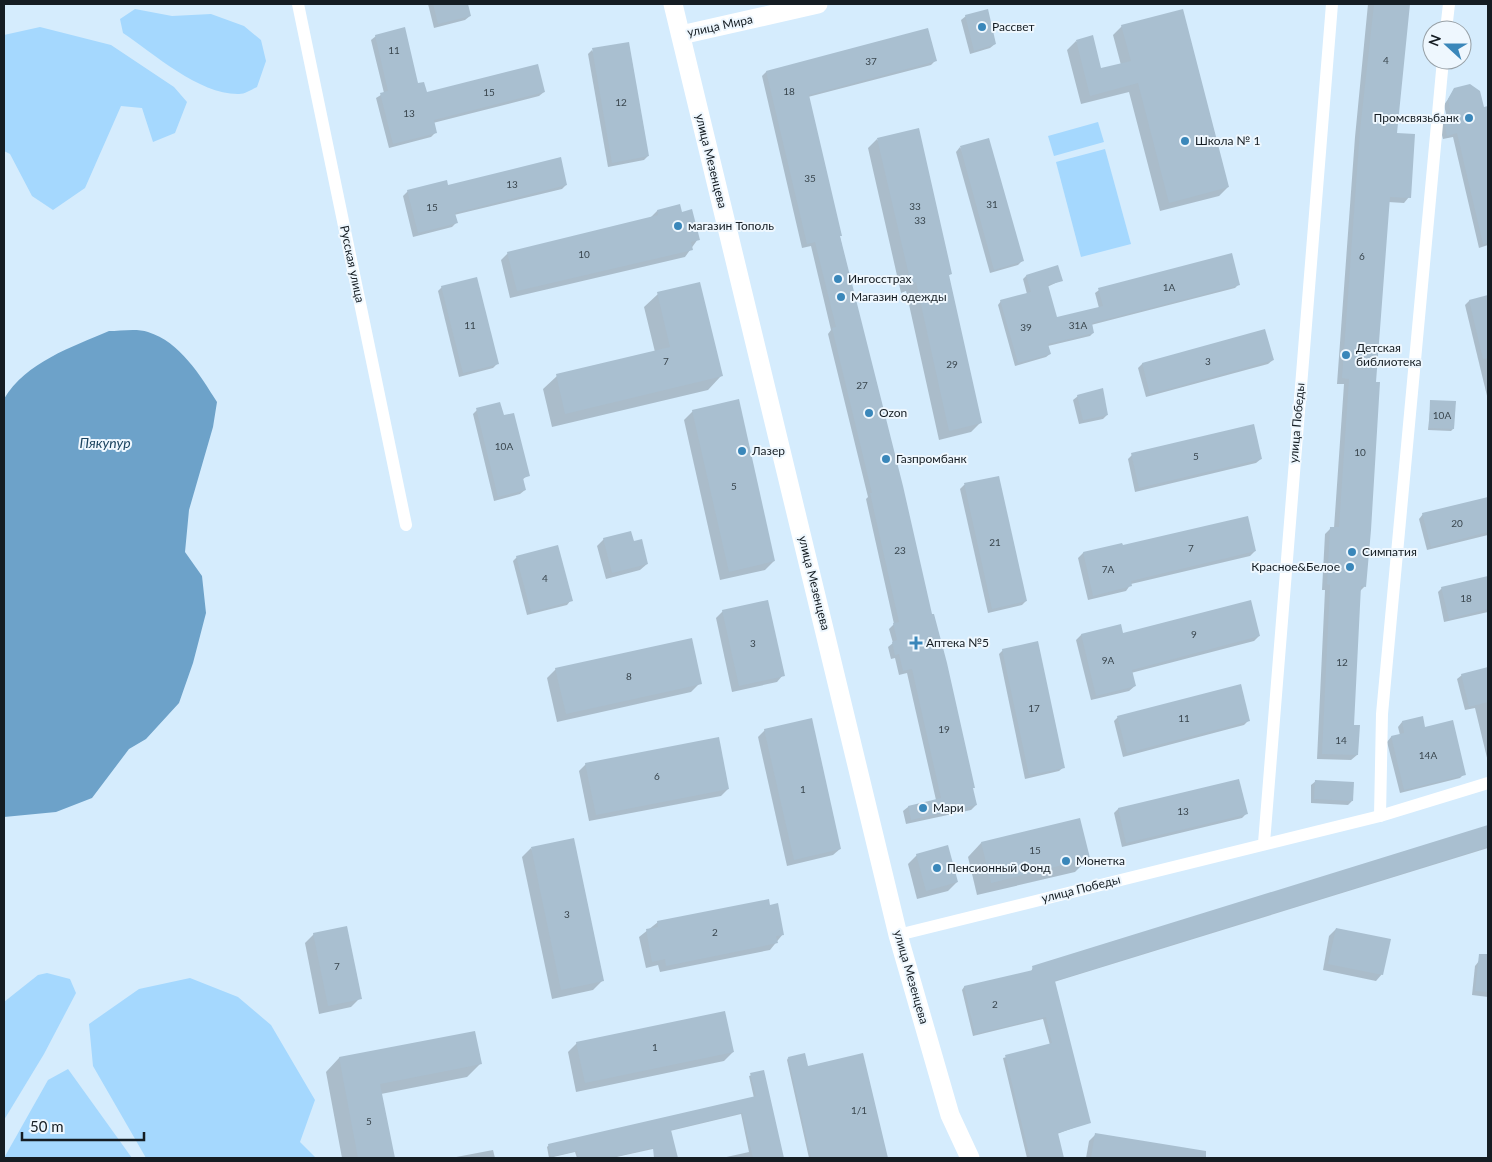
<svg xmlns="http://www.w3.org/2000/svg" width="1492" height="1162" font-family="Lato,sans-serif">
  <style>
    .green { fill: #a5d8fe }
    .water { fill: #6da2c9 }
    .shadow { fill: #0003 }
    .building { fill: #a9bfd0 }
    .lines { fill: none; stroke-linecap: round; stroke-linejoin: round }
    .street { stroke: #fff; stroke-width: 12 }
    .secondary { stroke: #fff; stroke-width: 19 }
    .poi-dot { fill: #3a87ba; stroke: #eef7fe; stroke-width: 2 }
    .labels { text-anchor: middle; stroke-width: 4; stroke-linejoin: round; paint-order: stroke }
    .number-label { font-size: 10px; fill: #3a464e }
    .street-label { font-size: 12px; fill: #151d23; stroke: #eef7fe }
    .poi-label { font-size: 12px; fill: #151d23; stroke: #eef7fe; text-anchor: start }
    .water-label { font-size: 14px; font-style: italic; fill: #1a435f; stroke: #eef7fe }
  </style>
  <rect width="100%" height="100%" fill="#d5ecfd"/>
  <g class="green">
    <path d="M135,9L172,16L211,14L244,26L261,40L266,61L257,87C251,90 245,94 239,94C200,95 154,54 123,33L120,19Z"/>
    <polygon points="40,27 111,45 174,87 187,102 175,133 153,142 142,108 121,106 85,188 53,210 32,196 10,154 4,151 4,35"/>
    <polygon points="1098,122 1104,142 1054,156 1048,136"/>
    <polygon points="1105,149 1131,244 1081,257 1056,162"/>
    <polygon points="47,973 70,979 76,993 44,1054 4,1120 4,1002 38,975"/>
    <polygon points="190,978 238,997 271,1025 315,1100 300,1142 316,1158 146,1158 93,1066 89,1024 139,989"/>
    <polygon points="68,1069 132,1158 4,1158 48,1080"/>
  </g>
  <path class="water" d="M109,331C120,331 137,328 148,332C180,342 200,375 217,402L213,427L189,510L185,552L202,576L206,613L193,663L179,703L146,739L129,749L92,798L56,812L4,817V399C26,362 72,347 109,331Z"/>
  <g class="shadow">
    <polygon points="428,4 467,4 470,16 465,20 434,28"/>
    <polygon points="1368,4 1409,4 1396,134 1409,197 1404,203 1388,202 1375,383 1365,586 1360,591 1352,726 1357,755 1351,760 1317,759 1325,590 1322,590 1325,534 1331,528 1334,528 1344,384 1337,384 1355,137"/>
    <polygon points="966,16 995,44 990,48 970,54 961,20"/>
    <polygon points="1122,26 1228,187 1219,196 1160,211 1129,92 1081,104 1067,50 1076,41 1100,70 1121,65 1113,35"/>
    <polygon points="376,36 426,94 544,92 539,96 433,123 436,132 431,137 389,148 376,98 384,93 371,40"/>
    <polygon points="592,50 648,156 644,160 608,167 588,54"/>
    <polygon points="935,61 931,65 808,97 859,321 976,805 971,810 906,824 903,811 908,807 936,800 907,673 899,675 895,658 891,659 888,647 893,643 889,629 894,624 866,499 868,497 828,334 831,330 811,246 802,248 762,76 766,72"/>
    <polygon points="1454,90 1483,108 1488,108 1488,245 1479,248 1453,137 1443,139 1441,131 1442,123 1447,118 1444,105"/>
    <polygon points="877,139 951,273 948,276 981,422 971,432 939,440 906,291 901,293 868,148"/>
    <polygon points="960,147 1022,261 1018,265 990,273 956,152"/>
    <polygon points="566,185 562,189 454,215 456,223 452,227 413,237 403,196 408,191 447,186"/>
    <polygon points="657,211 681,213 698,239 685,257 510,298 501,260 508,253 650,218"/>
    <polygon points="1026,276 1062,280 1047,287 1056,319 1099,308 1095,293 1099,290 1238,285 1235,288 1091,325 1093,333 1090,336 1048,346 1050,354 1046,357 1015,366 998,305 1001,301 1027,294 1023,279"/>
    <polygon points="442,287 497,364 493,368 459,377 438,291"/>
    <polygon points="658,294 721,376 708,390 552,427 543,389 557,376 655,352 644,307"/>
    <polygon points="1488,296 1488,400 1465,305 1469,301"/>
    <polygon points="1273,360 1268,364 1146,397 1138,368 1142,364"/>
    <polygon points="1078,396 1107,415 1103,419 1079,424 1073,400"/>
    <polygon points="1431,401 1453,429 1451,431 1428,430"/>
    <polygon points="477,410 528,475 522,480 525,490 520,494 494,501 473,414"/>
    <polygon points="693,411 774,561 765,570 720,580 684,420"/>
    <polygon points="1132,455 1261,459 1256,463 1135,492 1128,459"/>
    <polygon points="998,477 1026,601 1022,605 988,613 960,489 964,485"/>
    <polygon points="1488,498 1488,535 1427,550 1419,519 1423,514"/>
    <polygon points="604,539 633,542 647,564 640,570 606,579 597,546"/>
    <polygon points="1122,547 1255,551 1250,556 1131,584 1126,591 1088,600 1078,558 1083,553"/>
    <polygon points="517,557 571,600 567,605 527,615 513,561"/>
    <polygon points="1488,577 1488,612 1444,622 1438,592 1442,588"/>
    <polygon points="723,611 783,675 777,682 732,692 716,618"/>
    <polygon points="1081,635 1122,635 1259,636 1254,641 1131,673 1135,686 1129,691 1091,700 1076,640"/>
    <polygon points="1003,650 1064,767 1059,771 1025,779 999,654"/>
    <polygon points="1488,668 1488,762 1475,708 1465,710 1457,679 1462,675"/>
    <polygon points="556,669 700,683 691,692 557,722 547,678"/>
    <polygon points="1118,717 1249,720 1244,725 1123,757 1114,721"/>
    <polygon points="1402,722 1424,728 1464,774 1460,778 1400,793 1387,742 1391,737 1400,735 1398,727"/>
    <polygon points="765,730 840,849 833,855 787,866 758,737"/>
    <polygon points="586,764 728,789 721,796 589,821 579,771"/>
    <polygon points="1238,780 1246,814 1242,818 1122,847 1114,813 1118,809"/>
    <polygon points="1316,781 1352,801 1348,805 1311,803 1311,785"/>
    <polygon points="1488,826 1488,848 1054,982 1089,1122 1057,1134 1063,1158 1027,1158 1003,1058 1050,1045 1043,1019 973,1036 962,990 964,987 1031,972 1033,967"/>
    <polygon points="981,843 1089,858 1075,872 977,895 968,857"/>
    <polygon points="531,848 602,981 593,990 552,999 522,857"/>
    <polygon points="917,855 957,882 948,891 917,899 908,864"/>
    <polygon points="658,922 783,934 770,950 660,972 658,965 646,968 639,937"/>
    <polygon points="1336,929 1382,974 1376,981 1323,970 1329,936"/>
    <polygon points="314,934 360,998 351,1007 319,1014 305,943"/>
    <polygon points="1479,961 1488,962 1488,997 1472,995 1475,966"/>
    <polygon points="577,1043 733,1052 724,1061 576,1092 568,1052"/>
    <polygon points="862,1055 886,1158 809,1158 787,1060 788,1058 807,1068"/>
    <polygon points="339,1058 480,1064 467,1077 381,1094 393,1158 342,1158 326,1072"/>
    <polygon points="763,1071 783,1158 722,1158 749,1152 741,1114 670,1131 671,1145 612,1158 577,1158 575,1152 549,1158 547,1147 549,1145 754,1098 749,1076"/>
    <polygon points="1096,1134 1194,1150 1192,1158 1086,1158 1089,1141"/>
    <polygon points="493,1150 495,1158 451,1158"/>
  </g>
  <g class="building">
    <polygon points="433,4 468,4 471,16 438,24"/>
    <polygon points="1374,4 1410,4 1397,133 1415,134 1411,198 1390,197 1376,382 1380,382 1371,530 1366,587 1361,586 1354,725 1360,725 1358,755 1322,754 1330,585 1327,584 1330,527 1339,527 1349,379 1342,378 1360,130"/>
    <polygon points="988,9 996,44 974,51 965,15"/>
    <polygon points="1183,9 1229,187 1169,203 1138,83 1090,96 1076,40 1093,35 1101,68 1131,61 1121,25"/>
    <polygon points="405,27 418,83 424,82 427,92 538,64 545,92 434,120 437,133 393,144 380,93 388,91 375,35"/>
    <polygon points="928,28 937,61 809,95 842,236 840,236 903,486 932,614 934,614 947,663 975,788 973,788 977,805 911,820 908,806 941,798 912,669 903,671 899,654 895,655 892,642 897,640 893,623 899,622 870,493 872,493 832,328 836,327 815,242 807,244 766,71"/>
    <polygon points="629,42 649,156 612,163 592,48"/>
    <polygon points="1470,84 1480,91 1484,107 1488,106 1488,243 1483,244 1457,133 1447,136 1445,126 1446,117 1451,116 1448,99 1454,88"/>
    <polygon points="919,128 952,274 949,275 982,423 949,431 916,282 911,284 877,138"/>
    <polygon points="989,138 1024,261 994,270 960,146"/>
    <polygon points="561,157 567,185 455,213 458,223 418,233 407,190 447,180 448,185"/>
    <polygon points="680,204 682,212 692,209 700,240 691,242 693,250 517,291 507,252 658,215 657,210"/>
    <polygon points="1232,253 1240,285 1092,323 1094,333 1048,344 1051,354 1018,363 1000,300 1031,292 1026,275 1058,265 1063,281 1048,285 1057,317 1103,306 1098,288"/>
    <polygon points="477,277 499,364 463,373 441,286"/>
    <polygon points="700,282 723,376 565,414 556,374 670,347 657,292"/>
    <polygon points="1488,295 1488,358 1483,359 1469,300"/>
    <polygon points="1265,329 1274,360 1150,394 1142,363"/>
    <polygon points="1103,388 1108,415 1083,420 1077,395"/>
    <polygon points="739,399 775,561 729,572 692,410"/>
    <polygon points="1430,400 1456,401 1454,429 1429,428"/>
    <polygon points="500,402 504,415 514,413 530,476 523,478 526,490 498,497 476,408"/>
    <polygon points="1254,424 1262,459 1139,488 1131,453"/>
    <polygon points="999,476 1027,601 992,609 964,483"/>
    <polygon points="1488,497 1488,532 1431,547 1422,513"/>
    <polygon points="1248,516 1256,551 1131,581 1132,586 1093,596 1083,552 1122,543 1123,545"/>
    <polygon points="631,531 634,541 642,539 648,564 612,573 603,538"/>
    <polygon points="558,545 573,601 531,612 516,556"/>
    <polygon points="1488,576 1488,609 1449,619 1441,587"/>
    <polygon points="768,600 785,676 739,686 722,610"/>
    <polygon points="1251,600 1260,636 1132,670 1136,686 1096,696 1081,634 1121,624 1123,633"/>
    <polygon points="692,638 702,684 566,714 555,668"/>
    <polygon points="1038,641 1065,768 1029,775 1002,649"/>
    <polygon points="1488,667 1488,702 1469,707 1461,674"/>
    <polygon points="1241,684 1250,721 1127,753 1117,716"/>
    <polygon points="1423,716 1425,727 1453,720 1466,775 1404,790 1391,736 1404,733 1402,721"/>
    <polygon points="812,718 841,849 794,860 764,729"/>
    <polygon points="719,737 729,789 596,815 585,763"/>
    <polygon points="1239,779 1248,814 1126,843 1118,808"/>
    <polygon points="1315,780 1354,782 1353,801 1314,799"/>
    <polygon points="1080,818 1090,858 991,883 981,842"/>
    <polygon points="1488,825 1488,847 1055,981 1091,1123 1058,1133 1064,1158 1030,1158 1005,1055 1052,1043 1046,1017 975,1034 964,986 1033,970 1032,966"/>
    <polygon points="574,838 604,981 561,990 531,847"/>
    <polygon points="948,845 958,882 926,891 916,854"/>
    <polygon points="769,899 770,905 778,903 784,935 776,936 778,943 666,966 665,959 652,962 646,929 658,927 657,921"/>
    <polygon points="347,926 362,999 328,1006 313,933"/>
    <polygon points="1336,928 1391,939 1383,975 1328,964"/>
    <polygon points="1479,954 1488,954 1488,992 1475,991"/>
    <polygon points="725,1011 734,1052 585,1083 576,1042"/>
    <polygon points="475,1031 482,1064 380,1084 395,1158 358,1158 339,1057"/>
    <polygon points="805,1053 808,1066 863,1053 888,1158 811,1158 788,1057"/>
    <polygon points="764,1070 784,1158 753,1158 742,1113 671,1130 678,1158 654,1158 653,1148 610,1158 578,1158 577,1151 551,1157 548,1144 756,1096 750,1073"/>
    <polygon points="1095,1133 1206,1151 1206,1158 1091,1158"/>
  </g>
  <g class="lines">
    <g class="street">
      <polyline points="298,4 406,525"/>
      <polyline points="1446,30 1449,4"/>
      <polyline points="1380,816 1382,714 1443,60"/>
      <polyline points="1264,843 1332,4"/>
      <polyline points="898,935 1380,816 1488,783"/>
    </g>
    <g class="secondary">
      <polyline points="673,4 898,935 950,1115 970,1158"/>
      <polyline points="681,35 818,4"/>
    </g>
  </g>
  <g class="poi-dot">
    <circle cx="982" cy="27" r="5"/>
    <circle cx="1469" cy="118" r="5"/>
    <circle cx="1185" cy="141" r="5"/>
    <circle cx="678" cy="226" r="5"/>
    <circle cx="838" cy="279" r="5"/>
    <circle cx="841" cy="297" r="5"/>
    <circle cx="1346" cy="355" r="5"/>
    <circle cx="869" cy="413" r="5"/>
    <circle cx="742" cy="451" r="5"/>
    <circle cx="886" cy="459" r="5"/>
    <circle cx="1352" cy="552" r="5"/>
    <circle cx="1350" cy="567" r="5"/>
    <path d="M913.5 635.5h5v5h5v5h-5v5h-5v-5h-5v-5h5z"/>
    <circle cx="923" cy="808" r="5"/>
    <circle cx="1066" cy="861" r="5"/>
    <circle cx="937" cy="868" r="5"/>
  </g>
  <g class="labels">
    <g class="number-label">
      <text x="394" y="54">11</text>
      <text x="1386" y="64">4</text>
      <text x="871" y="65">37</text>
      <text x="789" y="95">18</text>
      <text x="489" y="96">15</text>
      <text x="621" y="106">12</text>
      <text x="409" y="117">13</text>
      <text x="810" y="182">35</text>
      <text x="512" y="188">13</text>
      <text x="992" y="208">31</text>
      <text x="915" y="210">33</text>
      <text x="432" y="211">15</text>
      <text x="920" y="224">33</text>
      <text x="584" y="258">10</text>
      <text x="1362" y="260">6</text>
      <text x="1169" y="291">1А</text>
      <text x="470" y="329">11</text>
      <text x="1078" y="329">31А</text>
      <text x="1026" y="331">39</text>
      <text x="666" y="365">7</text>
      <text x="1208" y="365">3</text>
      <text x="952" y="368">29</text>
      <text x="862" y="389">27</text>
      <text x="1442" y="419">10А</text>
      <text x="504" y="450">10А</text>
      <text x="1360" y="456">10</text>
      <text x="1196" y="460">5</text>
      <text x="734" y="490">5</text>
      <text x="1457" y="527">20</text>
      <text x="995" y="546">21</text>
      <text x="1191" y="552">7</text>
      <text x="900" y="554">23</text>
      <text x="1108" y="573">7А</text>
      <text x="545" y="582">4</text>
      <text x="1466" y="602">18</text>
      <text x="1194" y="638">9</text>
      <text x="753" y="647">3</text>
      <text x="1108" y="664">9А</text>
      <text x="1342" y="666">12</text>
      <text x="629" y="680">8</text>
      <text x="1034" y="712">17</text>
      <text x="1184" y="722">11</text>
      <text x="944" y="733">19</text>
      <text x="1341" y="744">14</text>
      <text x="1428" y="759">14А</text>
      <text x="657" y="780">6</text>
      <text x="803" y="793">1</text>
      <text x="1183" y="815">13</text>
      <text x="1035" y="854">15</text>
      <text x="567" y="918">3</text>
      <text x="715" y="936">2</text>
      <text x="337" y="970">7</text>
      <text x="995" y="1008">2</text>
      <text x="655" y="1051">1</text>
      <text x="859" y="1114">1/1</text>
      <text x="369" y="1125">5</text>
    </g>
    <g class="street-label">
      <text transform="translate(720 26) rotate(-12)" y="4">улица Мира</text>
      <text transform="translate(711 161) rotate(76)" y="4">улица Мезенцева</text>
      <text transform="translate(352 264) rotate(78)" y="4">Русская улица</text>
      <text transform="translate(1297 423) rotate(-85)" y="4">улица Победы</text>
      <text transform="translate(814 583) rotate(76)" y="4">улица Мезенцева</text>
      <text transform="translate(1081 889) rotate(-14)" y="4">улица Победы</text>
      <text transform="translate(911 977) rotate(74)" y="4">улица Мезенцева</text>
    </g>
    <g class="poi-label">
      <text x="992" y="31">Рассвет</text>
      <text x="1459" y="122" text-anchor="end">Промсвязьбанк</text>
      <text x="1195" y="145">Школа № 1</text>
      <text x="688" y="230">магазин Тополь</text>
      <text x="848" y="283">Ингосстрах</text>
      <text x="851" y="301">Магазин одежды</text>
      <text x="1356" y="352">Детская<tspan x="1356" dy="14">библиотека</tspan></text>
      <text x="879" y="417">Ozon</text>
      <text x="752" y="455">Лазер</text>
      <text x="896" y="463">Газпромбанк</text>
      <text x="1362" y="556">Симпатия</text>
      <text x="1340" y="571" text-anchor="end">Красное&amp;Белое</text>
      <text x="926" y="647">Аптека №5</text>
      <text x="933" y="812">Мари</text>
      <text x="1076" y="865">Монетка</text>
      <text x="947" y="872">Пенсионный Фонд</text>
    </g>
    <g class="water-label">
      <text x="105" y="448">Пякупур</text>
    </g>
  </g>
  <rect width="1492" height="1162" fill="none" stroke="#151d23" stroke-width="10"/>
  <g transform="translate(1447 45) rotate(291)"><circle r="24" fill="#eef7fe" stroke="#97a0a6"/>
  <path d="M0-4L9 19L0 12L-9 19Z" fill="#3a87ba"/>
  <text y="-8" font-size="14" font-weight="bold" text-anchor="middle" fill="#151d23">N</text>
  </g>
  <path d="M22 1132v8h122v-8" fill="none" stroke="#151d23" stroke-width="2.5"/>
  <text x="30" y="1132" font-size="15" fill="#151d23" stroke="#eef7fe" stroke-width="4" paint-order="stroke">50 m</text>
</svg>
